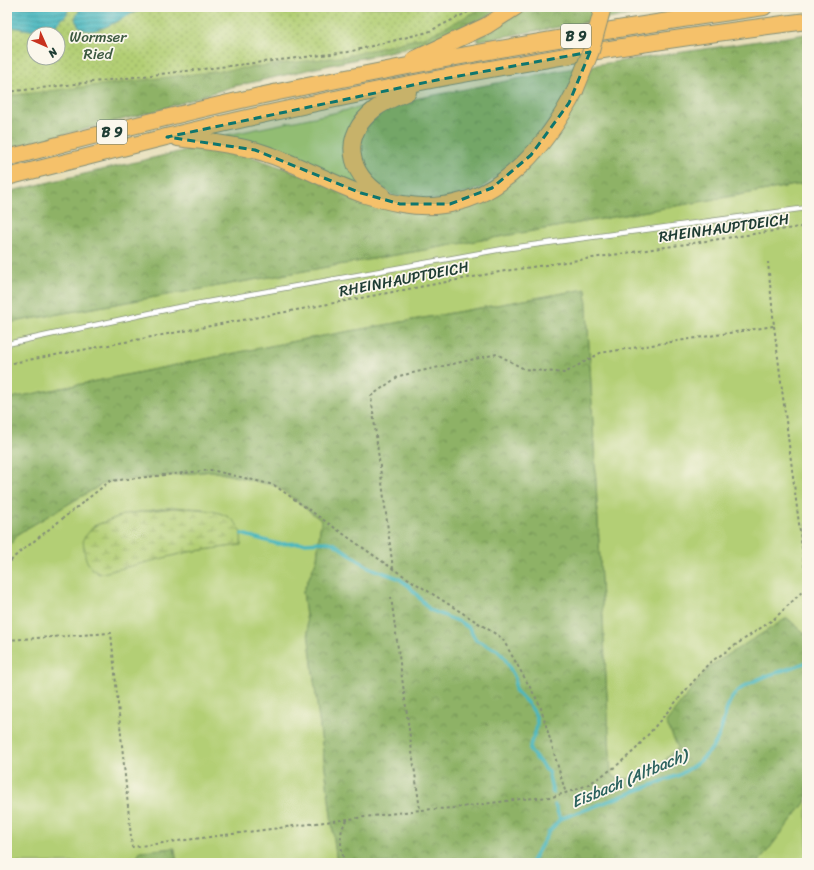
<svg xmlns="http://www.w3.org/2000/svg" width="814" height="870" font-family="Sriracha,sans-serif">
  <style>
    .grass { fill: #b3cf75; stroke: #698654; fill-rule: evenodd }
    .forest { fill: url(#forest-crowns); stroke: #56784d }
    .wetland { fill: url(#wetland-marsh); stroke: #698654 }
    .park { fill: url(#park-dots); stroke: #698654; fill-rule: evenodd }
    .water { fill: url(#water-rules); stroke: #347a7a }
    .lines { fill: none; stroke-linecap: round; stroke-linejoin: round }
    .stream { stroke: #48b7bf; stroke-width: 3.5 }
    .lane-casing { stroke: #828e77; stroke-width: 6 }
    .highway-casing { stroke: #828e77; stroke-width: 18 }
    .path { stroke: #828e77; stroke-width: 2; stroke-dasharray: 3 3; stroke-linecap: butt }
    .lane { stroke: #fff; stroke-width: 4.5 }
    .highway { stroke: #f5c16b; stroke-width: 16 }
    .highway-bridge-casing { stroke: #828e77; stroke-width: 18; stroke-linecap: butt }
    .highway-bridge { stroke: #f5c16b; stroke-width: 16 }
    .marked { fill: #0f766e; fill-opacity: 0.2; stroke: #0f766e; stroke-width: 3; stroke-dasharray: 8 5; stroke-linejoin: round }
    .labels { text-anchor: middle; stroke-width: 3.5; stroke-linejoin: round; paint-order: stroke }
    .shield { fill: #fbf7ec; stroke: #61756b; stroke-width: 1 }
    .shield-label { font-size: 14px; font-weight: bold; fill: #1f3d34 }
    .park-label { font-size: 15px; fill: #3d5a41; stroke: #fbf7ec }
    .street-label { font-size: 15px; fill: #1f3d34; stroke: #fbf7ec }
    .water-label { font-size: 16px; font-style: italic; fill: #2b625e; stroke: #fbf7ec }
  </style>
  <defs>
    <pattern id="forest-crowns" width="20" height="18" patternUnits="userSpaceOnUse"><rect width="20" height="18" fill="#8eb266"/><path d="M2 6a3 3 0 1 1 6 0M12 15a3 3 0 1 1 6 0" fill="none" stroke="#739255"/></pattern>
    <pattern id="wetland-marsh" width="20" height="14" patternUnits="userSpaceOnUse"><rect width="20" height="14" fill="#b3cf75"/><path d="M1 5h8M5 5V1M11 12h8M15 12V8" fill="none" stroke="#91a961"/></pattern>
    <pattern id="park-dots" width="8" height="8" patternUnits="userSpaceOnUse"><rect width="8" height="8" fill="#b3cf75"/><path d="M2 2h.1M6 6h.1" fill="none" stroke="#91a961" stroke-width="1.8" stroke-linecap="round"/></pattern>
    <pattern id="water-rules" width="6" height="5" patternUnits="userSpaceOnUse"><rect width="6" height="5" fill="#48b7bf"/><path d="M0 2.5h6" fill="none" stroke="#3b969c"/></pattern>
  </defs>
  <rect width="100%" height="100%" fill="#fbf7ec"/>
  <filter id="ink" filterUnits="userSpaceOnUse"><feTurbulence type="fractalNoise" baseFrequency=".025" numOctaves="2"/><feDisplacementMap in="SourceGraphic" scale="8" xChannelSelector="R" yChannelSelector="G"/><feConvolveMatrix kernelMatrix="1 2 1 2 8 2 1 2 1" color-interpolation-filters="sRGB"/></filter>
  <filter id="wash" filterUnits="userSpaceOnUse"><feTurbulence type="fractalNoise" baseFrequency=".012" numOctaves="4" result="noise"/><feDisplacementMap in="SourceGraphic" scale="16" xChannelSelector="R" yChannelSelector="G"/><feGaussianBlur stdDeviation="0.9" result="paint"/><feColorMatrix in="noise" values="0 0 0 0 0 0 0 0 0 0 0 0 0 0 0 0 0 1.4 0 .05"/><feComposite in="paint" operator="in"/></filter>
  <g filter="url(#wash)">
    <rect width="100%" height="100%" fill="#e6dfba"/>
    <g class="grass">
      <polygon points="372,105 357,184 226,138 228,135"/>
      <polygon points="807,183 807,635 787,618 678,748 644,780 619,778 611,775 586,289 295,341 7,399 7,323"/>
      <path d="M212,471L277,486L321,520L317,559L303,592L337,863H177L175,848L134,859V863H7V549L19,533L106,482ZM173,507L204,509L241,545L188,552L148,561L94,526L126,514Z"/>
      <polygon points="807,800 807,863 758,863"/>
    </g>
    <g class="forest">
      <polygon points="176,7 504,7 461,31 429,43 231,87 156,111 7,149 7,64 72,64"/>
      <polygon points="527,7 677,7 477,41 478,38"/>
      <polygon points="807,34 807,183 7,323 7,192 200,147 244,154 399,209 495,192 594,65"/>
      <polygon points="579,67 564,100 527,152 482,188 443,200 394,196 368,177 359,151 363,131 379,113 409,100"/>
      <polygon points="586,289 611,775 619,778 644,780 678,748 666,722 710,666 787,618 807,635 807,800 758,863 337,863 303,592 317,559 321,520 277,486 212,471 106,482 19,533 7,549 7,399 295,341"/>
      <polygon points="174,848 177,863 134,863 140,851"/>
    </g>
    <path class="wetland" d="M172,508C198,509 246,507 241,545L188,552L99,574C84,564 85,556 83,539L94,526L126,514Z"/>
    <path class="park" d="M7,7H485L428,36L348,56L7,96ZM34,34H58V58H34Z"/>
    <g class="water">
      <polygon points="7,7 69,7 67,14 52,29 30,30 11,27 7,22"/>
      <path d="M81,7H176C163,9 147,8 136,12C120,18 82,47 75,18Z"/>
    </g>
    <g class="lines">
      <g class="stream">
        <path d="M242,534L278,544L326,542L333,543L370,568L398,578L409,586L430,610L460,622L469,628L476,640L497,650L504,657L515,678V690C526,703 543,713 535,733C532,740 529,744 530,751L548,772L553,793"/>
        <polyline points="555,805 560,819"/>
        <path d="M531,863L549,832L560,819L679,775C696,765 712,754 719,735C725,721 725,703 737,692C753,677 786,671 807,662"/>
      </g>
    </g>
  </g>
  <g filter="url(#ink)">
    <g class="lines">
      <defs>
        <polyline id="lane" points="7,344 174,308 503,249 807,208"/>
        <g id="highway">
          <polyline points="415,59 486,26 516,7"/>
          <path d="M178,138C206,142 237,144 264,153C298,164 329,182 362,194C388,202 416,209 443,205C504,198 549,142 575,91"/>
          <path d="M7,158C97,135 187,111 278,92C439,58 601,30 764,7"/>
          <path d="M7,177C60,164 113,150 166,137C377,86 592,48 807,21"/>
          <path d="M382,195C348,173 340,136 375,109C385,101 397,97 408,92"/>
        </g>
      </defs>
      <use href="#lane" class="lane-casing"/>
      <use href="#highway" class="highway-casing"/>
      <g class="path">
        <polyline points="7,92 348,52 428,32 478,7"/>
        <polyline points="774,326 807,587"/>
        <polyline points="7,364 505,271 807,226"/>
        <polyline points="7,566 14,557 110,481 211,470 274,485 393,569 502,638 540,705 566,794"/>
        <polyline points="393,569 371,396 399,376 497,354 524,369 565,373 600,353 774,326 768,262"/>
        <polyline points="391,597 420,810"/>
        <polyline points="7,640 111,633 132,847 348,819"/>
        <path d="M344,863C342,849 336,829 349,819L420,810L454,808L521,799L552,797L578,789L589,784L615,767L635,750L709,663L774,619L807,587"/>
      </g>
      <use href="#lane" class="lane"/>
      <use href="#highway" class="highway"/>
      <defs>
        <polyline id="highway-bridge" points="575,91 591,51 603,7"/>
      </defs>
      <use href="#highway-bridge" class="highway-bridge-casing"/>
      <use href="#highway-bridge" class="highway-bridge"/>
    </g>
  </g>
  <path class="marked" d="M590,52L569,103L531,155L492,188L450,204H400L361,193L255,150L167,137L437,80Z"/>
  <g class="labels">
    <g class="shield">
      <rect x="561" y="24" width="30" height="24" rx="3"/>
      <rect x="97" y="120" width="30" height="24" rx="3"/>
    </g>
    <g class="shield-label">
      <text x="576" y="41">B 9</text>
      <text x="112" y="137">B 9</text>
    </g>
    <g class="park-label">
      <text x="98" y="42">Wormser<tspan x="98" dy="17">Ried</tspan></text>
    </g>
    <g class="street-label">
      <text transform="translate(724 228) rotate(-8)" y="5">RHEINHAUPTDEICH</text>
      <text transform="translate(404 279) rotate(-11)" y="5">RHEINHAUPTDEICH</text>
    </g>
    <g class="water-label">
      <text transform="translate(629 778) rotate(-23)" y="6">Eisbach (Altbach)</text>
    </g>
  </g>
  <rect width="814" height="870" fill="none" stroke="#fbf7ec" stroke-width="24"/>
  <g transform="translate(46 46) rotate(135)"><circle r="19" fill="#fbf7ec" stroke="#a3ada2"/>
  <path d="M0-3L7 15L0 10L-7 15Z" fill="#c8321e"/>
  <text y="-6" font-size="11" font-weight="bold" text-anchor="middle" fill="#1f3d34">N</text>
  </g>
</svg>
